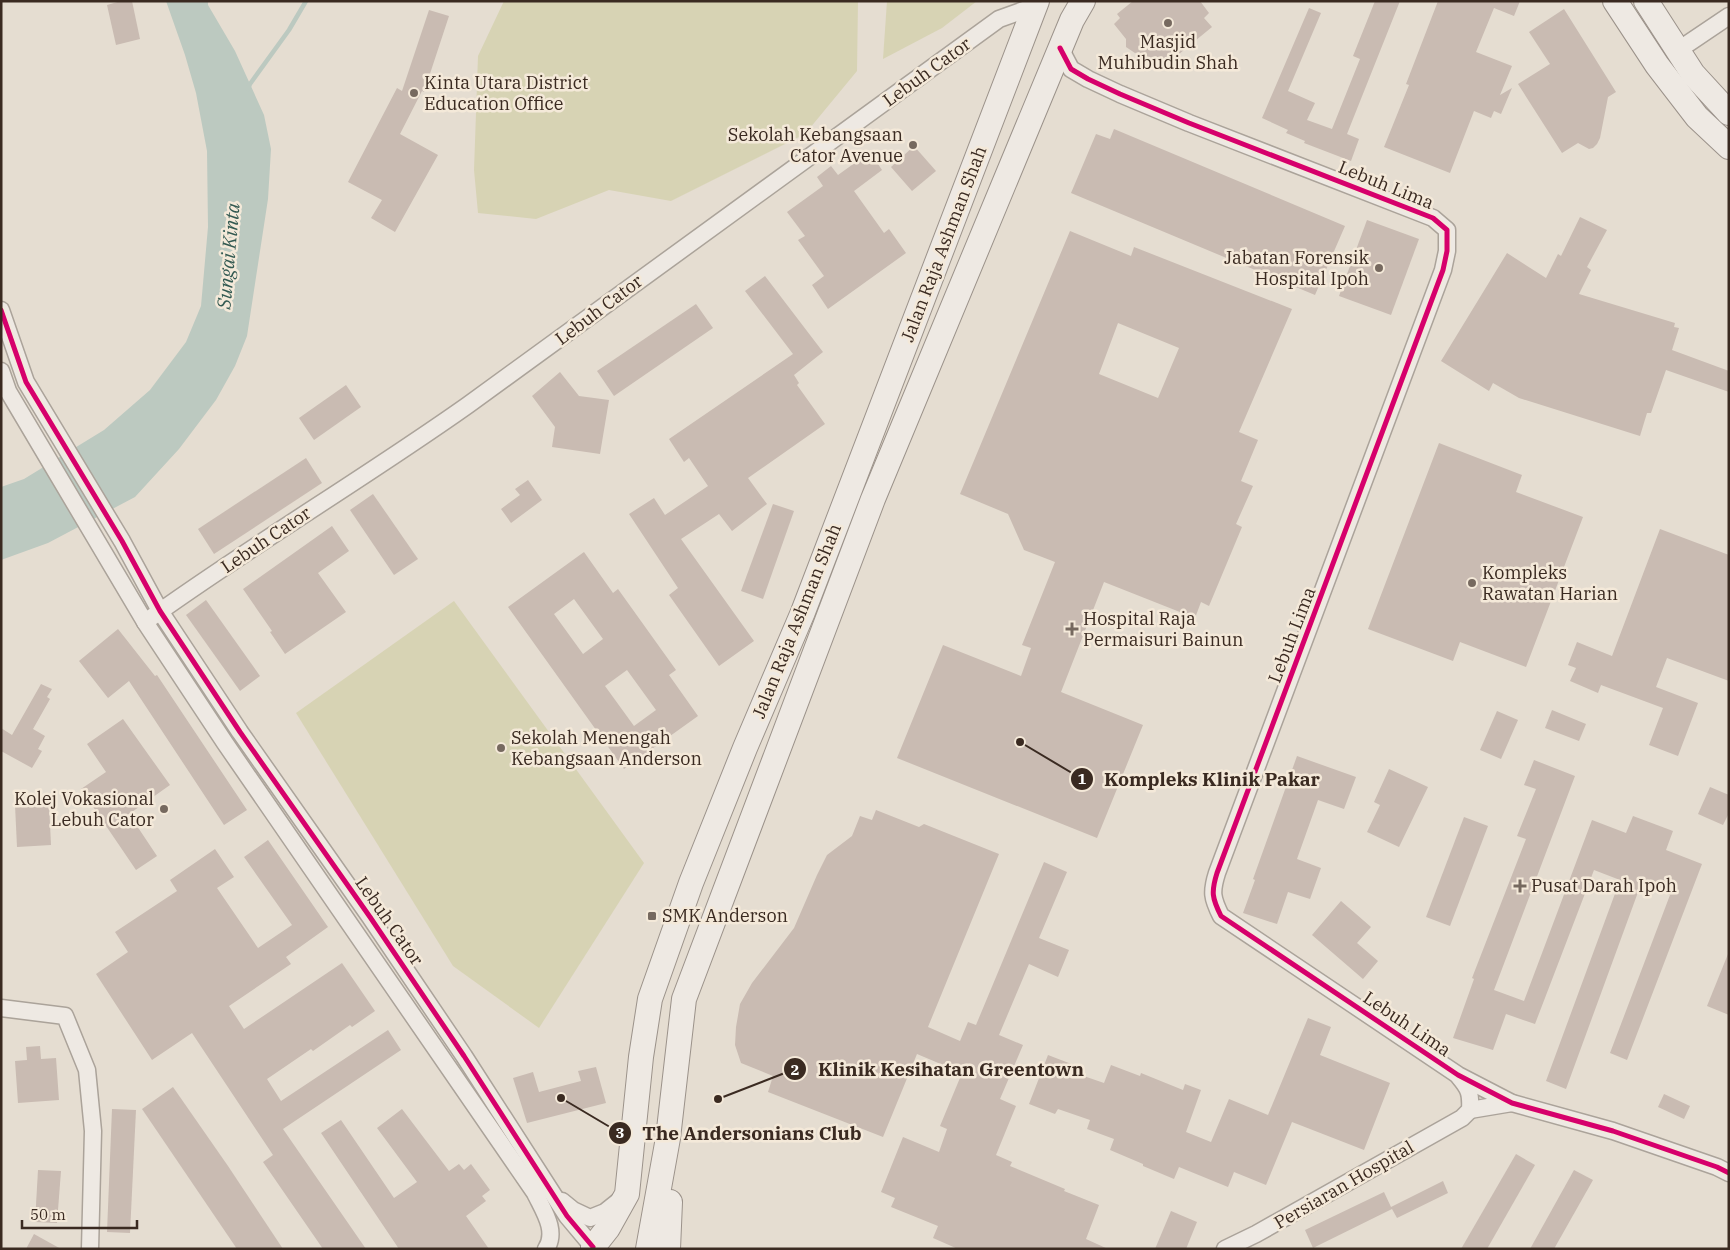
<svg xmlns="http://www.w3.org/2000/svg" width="1730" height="1250" font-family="'IBM Plex Serif',serif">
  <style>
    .green { fill: #d7d3b4 }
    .water { fill: #bcc9c0 }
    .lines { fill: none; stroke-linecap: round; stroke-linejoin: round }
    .stream { stroke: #bcc9c0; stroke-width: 4.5 }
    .building { fill: #c9bbb2; fill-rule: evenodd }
    .minor-casing { stroke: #aba39a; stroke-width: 19 }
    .secondary-casing { stroke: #9b928a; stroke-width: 26 }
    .minor { stroke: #eee9e3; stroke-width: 16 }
    .secondary { stroke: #eee9e3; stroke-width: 24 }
    .cycleway-casing { stroke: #f4e9d9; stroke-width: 8 }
    .cycleway { stroke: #d6006c; stroke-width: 5 }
    .poi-dot { fill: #76695f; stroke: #f4e9d9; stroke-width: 2 }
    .labels { text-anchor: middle; stroke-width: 5; stroke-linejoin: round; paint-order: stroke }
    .poi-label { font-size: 18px; fill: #3a2a21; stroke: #f4e9d9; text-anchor: start }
    .street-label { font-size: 18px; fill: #3a2a21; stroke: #f4e9d9 }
    .water-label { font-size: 19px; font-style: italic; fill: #325951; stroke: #f4e9d9 }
    .leader { fill: none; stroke: #3a2a21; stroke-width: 2 }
    .callout-dot { fill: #3a2a21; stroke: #f4e9d9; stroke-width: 2 }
    .mark-label { font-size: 15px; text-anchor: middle; font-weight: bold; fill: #fff }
    .callout-label { font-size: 19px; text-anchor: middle; font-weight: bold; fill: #3a2a21; stroke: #f4e9d9; stroke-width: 5; stroke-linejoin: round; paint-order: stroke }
  </style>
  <rect width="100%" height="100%" fill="#e5ddd1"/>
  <g class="green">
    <polygon points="504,1 858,1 857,71 805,134 671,201 609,190 536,219 478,213 474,170 478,56"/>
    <polygon points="887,1 977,1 942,28 883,59"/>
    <polygon points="454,601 644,863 539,1028 453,966 296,713"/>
  </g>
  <polygon class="water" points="166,1 208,1 208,5 235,51 264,115 271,149 268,199 247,336 235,366 216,400 179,449 135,497 48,543 1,560 1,487 24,479 104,430 150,390 186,342 201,306 208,227 207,151 196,93 185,55"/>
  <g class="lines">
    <polyline class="stream" points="248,89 250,84 289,30 306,1"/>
  </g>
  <g class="building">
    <polygon points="121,1 132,1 140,39 116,45 107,5"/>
    <polygon points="1133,1 1200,1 1209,13 1204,18 1212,27 1162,68 1159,64 1153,68 1139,52 1135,53 1126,47 1126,39 1114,24 1120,18 1117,14"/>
    <polygon points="1375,1 1400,1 1347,134 1359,139 1351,161 1304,143 1305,141 1286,133 1288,130 1262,118 1309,8 1321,13 1288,91 1315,103 1307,120 1332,129 1360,59 1353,56"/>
    <polygon points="1438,1 1520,1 1514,16 1494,8 1476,52 1512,66 1500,95 1512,88 1501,114 1494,111 1491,118 1474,111 1450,173 1384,147 1409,85 1406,84"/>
    <polygon points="1564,9 1616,92 1608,97 1600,138 1597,144 1593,148 1589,149 1578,143 1562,153 1518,84 1550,64 1529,32"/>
    <polygon points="429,10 449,16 424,92 422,91 400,134 438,155 395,232 371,218 382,200 348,182 397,88 402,91"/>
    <polygon points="1114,129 1345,226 1315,295 1071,193 1096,134 1110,139"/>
    <polygon points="914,146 936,171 912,191 891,167"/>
    <polygon points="870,152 882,170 854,191 884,233 889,229 906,253 828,309 812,285 824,276 798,240 805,236 787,212 823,186 817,177 831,166 838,175"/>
    <polygon points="1580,217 1607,230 1587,267 1591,270 1579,294 1675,323 1674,327 1679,328 1672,350 1729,371 1729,392 1666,370 1651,413 1647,413 1640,436 1519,398 1493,383 1489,391 1441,361 1507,253 1546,278 1558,254 1561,256"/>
    <polygon points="1367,220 1419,239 1391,315 1339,296"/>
    <path d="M1070,231L1131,256L1134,247L1292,309L1239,432L1258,440L1241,481L1253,486L1236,524L1242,527L1209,606L1201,602L1195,618L1104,582L1061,692L1143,725L1097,838L897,758L943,645L1021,676L1031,648L1022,645L1055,562L1024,550L1008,514L960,494ZM1118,323L1179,348L1158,398L1099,374Z"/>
    <polygon points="765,276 823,352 794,375 799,383 797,385 825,424 748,478 767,504 732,531 719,514 681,539 754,641 719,666 669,595 678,588 629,514 654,498 665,515 708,486 689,458 684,462 669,439 793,354 745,291"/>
    <polygon points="696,304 713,328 614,396 597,371"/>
    <polygon points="560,372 579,396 609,400 600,454 552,447 555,427 532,396"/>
    <polygon points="346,385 361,407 314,440 299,418"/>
    <polygon points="1439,443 1522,475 1516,492 1583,517 1526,667 1460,642 1453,661 1368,629"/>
    <polygon points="306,458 322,483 214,554 198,529"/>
    <polygon points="528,480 542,500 511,523 501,509 520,495 515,489"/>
    <polygon points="373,494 418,559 394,575 350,510"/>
    <polygon points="773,504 794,511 763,599 741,591"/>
    <polygon points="332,526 349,551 318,573 346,612 285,654 270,632 272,631 243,589"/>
    <polygon points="1660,529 1729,555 1729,681 1667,658 1656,687 1698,703 1678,756 1649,745 1663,708 1601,685 1598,693 1570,681 1576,668 1568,665 1577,642 1612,656"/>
    <path d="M584,552L613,593L618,589L676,670L669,675L698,716L624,769L508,607ZM574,599L603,639L583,654L554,614ZM627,670L656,710L634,726L605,686Z"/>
    <polygon points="206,600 260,676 240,691 186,615"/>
    <polygon points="118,629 155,676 157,675 247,810 224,825 129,681 108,698 79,661"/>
    <polygon points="41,684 52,689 47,697 50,699 33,729 45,736 38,749 42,751 32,768 1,751 1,728 12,735"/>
    <polygon points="1552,710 1586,724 1579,741 1545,728"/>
    <polygon points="1497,711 1518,720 1501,759 1480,750"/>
    <polygon points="123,719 170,785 129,814 157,856 136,870 81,789 106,772 87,744"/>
    <polygon points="1297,756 1356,777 1344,809 1318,800 1297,859 1321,868 1310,899 1288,892 1277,924 1243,913 1255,880 1253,879"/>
    <polygon points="1534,760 1575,776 1494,990 1524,1001 1592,820 1626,833 1633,816 1673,831 1666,850 1702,864 1627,1060 1610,1053 1670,895 1641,884 1566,1089 1546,1081 1620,880 1594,870 1535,1024 1506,1014 1493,1050 1453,1038 1474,979 1472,978 1526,839 1517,836 1536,789 1524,785"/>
    <polygon points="1389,769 1428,787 1399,847 1367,832 1380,805 1374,802"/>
    <polygon points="1710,787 1729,795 1729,813 1723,825 1698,814"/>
    <polygon points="49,803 51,845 17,847 15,805"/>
    <polygon points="876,810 919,827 924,824 999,854 928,1027 960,1041 968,1022 976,1025 1044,862 1067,872 1039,938 1069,950 1058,977 1029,964 999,1035 1023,1045 1000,1099 1016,1106 996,1155 1012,1162 1010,1166 1065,1189 1064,1191 1099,1205 1086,1239 1108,1249 958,1249 933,1238 938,1226 891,1207 895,1198 881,1192 903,1137 939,1152 947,1129 940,1126 962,1073 917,1054 883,1137 768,1092 773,1076 741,1063 735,1045 736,1027 740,1004 752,983 794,928 817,875 827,855 852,836 860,816 872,820"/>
    <polygon points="1464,817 1488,826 1450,926 1426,917"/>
    <polygon points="268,840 328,927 286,957 291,964 229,1006 244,1029 342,963 375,1011 352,1027 350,1025 313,1051 311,1049 267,1079 281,1101 388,1030 401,1050 283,1129 366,1249 323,1249 263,1162 273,1155 192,1033 152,1060 96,974 128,952 115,932 177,891 170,880 215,849 234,877 217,888 258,948 292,925 244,857"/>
    <polygon points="1341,901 1371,927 1357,943 1378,961 1363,979 1312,935"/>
    <polygon points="1728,954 1729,954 1729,1015 1707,1006"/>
    <polygon points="1308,1018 1331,1027 1320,1055 1390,1083 1364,1150 1292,1122 1266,1185 1234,1172 1228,1187 1179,1167 1174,1179 1143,1166 1143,1164 1110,1150 1114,1139 1087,1129 1090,1120 1058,1109 1055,1114 1029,1104 1048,1055 1074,1065 1072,1072 1104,1083 1111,1065 1140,1076 1141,1073 1183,1090 1185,1084 1201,1090 1186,1132 1211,1142 1229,1099 1268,1115"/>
    <polygon points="40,1046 41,1059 56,1058 59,1100 18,1103 15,1061 27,1060 26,1047"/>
    <polygon points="596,1067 606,1103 527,1123 513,1078 533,1072 539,1092 581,1081 578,1071"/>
    <polygon points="173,1087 228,1166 283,1249 237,1249 142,1109"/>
    <polygon points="1664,1094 1690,1106 1684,1119 1658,1107"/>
    <polygon points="112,1109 136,1110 130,1233 107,1232"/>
    <polygon points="402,1109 449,1171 459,1164 464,1170 471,1164 490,1190 482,1196 486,1201 466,1216 489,1249 399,1249 321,1133 341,1120 394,1198 417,1182 377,1128"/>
    <polygon points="1516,1154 1535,1165 1487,1249 1461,1249"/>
    <polygon points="38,1170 61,1171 57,1223 35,1222"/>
    <polygon points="1574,1170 1593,1180 1554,1249 1530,1249"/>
    <polygon points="1443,1181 1448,1193 1397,1218 1392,1209 1313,1248 1305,1230 1384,1192 1391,1207"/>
    <polygon points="1171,1211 1197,1222 1186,1249 1155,1249"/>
    <polygon points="34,1234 61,1249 26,1249"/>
  </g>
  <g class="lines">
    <defs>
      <g id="minor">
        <path d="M1060,48L1071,69L1088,79L1120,94L1189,123L1433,218L1447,230V251L1443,270L1217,873C1211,892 1212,898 1221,916L1458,1075L1512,1103L1613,1131L1717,1167L1729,1173"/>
        <polyline points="1677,51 1729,16"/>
        <polyline points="1,310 26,382 122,541 160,611 240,732 370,917 464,1056 567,1216 593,1247"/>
        <path d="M1,371L8,391L145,622L225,743L535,1193C543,1210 558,1231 546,1249"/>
        <path d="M145,622C250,546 362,480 468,405L999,19L1035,6"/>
        <polyline points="1,1008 65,1016 87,1070 93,1131 90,1249"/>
        <polyline points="1470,1110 1512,1103"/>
        <polyline points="562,1201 573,1210 590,1218 605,1212 620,1200"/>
        <path d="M1225,1249L1256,1234L1462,1118L1470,1110C1471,1093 1469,1089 1459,1077"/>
      </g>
      <g id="secondary">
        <polyline points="1615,1 1657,65 1697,117 1729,147"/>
        <polyline points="1646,1 1693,74 1729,113"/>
        <polyline points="593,1247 608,1228 627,1194 641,1057 650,999 691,883 745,748 803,612 1037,1"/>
        <polyline points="648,1249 668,1138 684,999 873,499 1072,20 1083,1"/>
        <polyline points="668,1249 670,1202"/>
      </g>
    </defs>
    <use href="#minor" class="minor-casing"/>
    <use href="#secondary" class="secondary-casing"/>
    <use href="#minor" class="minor"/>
    <use href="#secondary" class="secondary"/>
    <defs>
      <g id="cycleway">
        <path d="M1060,48L1071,69L1088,79L1120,94L1189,123L1433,218L1447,230V251L1443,270L1217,873C1211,892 1212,898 1221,916L1458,1075L1512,1103L1613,1131L1717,1167L1729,1173"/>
        <polyline points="1,310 26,382 122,541 160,611 240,732 370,917 464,1056 567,1216 593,1247"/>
      </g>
    </defs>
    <use href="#cycleway" class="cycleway-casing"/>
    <use href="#cycleway" class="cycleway"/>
  </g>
  <g class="poi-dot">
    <circle cx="1168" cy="23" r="5"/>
    <circle cx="414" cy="93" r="5"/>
    <circle cx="913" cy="145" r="5"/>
    <circle cx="1379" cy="268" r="5"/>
    <circle cx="1472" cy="583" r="5"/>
    <path d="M1069.5 621.5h5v5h5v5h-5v5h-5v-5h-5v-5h5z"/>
    <circle cx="501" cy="748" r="5"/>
    <circle cx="164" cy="809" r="5"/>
    <path d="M1517.5 878.5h5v5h5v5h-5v5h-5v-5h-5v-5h5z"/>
    <rect x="647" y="911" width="10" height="10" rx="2.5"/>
  </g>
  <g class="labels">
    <g class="poi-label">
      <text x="1168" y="48" text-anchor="middle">Masjid<tspan x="1168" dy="21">Muhibudin Shah</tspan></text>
      <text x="424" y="89">Kinta Utara District<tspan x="424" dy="21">Education Office</tspan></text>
      <text x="903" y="141" text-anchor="end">Sekolah Kebangsaan<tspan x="903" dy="21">Cator Avenue</tspan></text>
      <text x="1369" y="264" text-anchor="end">Jabatan Forensik<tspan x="1369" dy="21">Hospital Ipoh</tspan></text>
      <text x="1482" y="579">Kompleks<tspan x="1482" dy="21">Rawatan Harian</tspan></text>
      <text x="1083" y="625">Hospital Raja<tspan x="1083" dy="21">Permaisuri Bainun</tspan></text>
      <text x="511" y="744">Sekolah Menengah<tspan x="511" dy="21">Kebangsaan Anderson</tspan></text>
      <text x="154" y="805" text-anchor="end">Kolej Vokasional<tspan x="154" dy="21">Lebuh Cator</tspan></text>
      <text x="1531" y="892">Pusat Darah Ipoh</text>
      <text x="662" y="922">SMK Anderson</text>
    </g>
    <g class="street-label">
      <text transform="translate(927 72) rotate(-36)" y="6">Lebuh Cator</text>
      <text transform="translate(1386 185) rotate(22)" y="6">Lebuh Lima</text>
      <text transform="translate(944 244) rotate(-69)" y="6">Jalan Raja Ashman Shah</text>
      <text transform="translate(599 310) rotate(-37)" y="6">Lebuh Cator</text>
      <text transform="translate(266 540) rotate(-34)" y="6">Lebuh Cator</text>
      <text transform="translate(797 621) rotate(-68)" y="6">Jalan Raja Ashman Shah</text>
      <text transform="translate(1292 635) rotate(-69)" y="6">Lebuh Lima</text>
      <text transform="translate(389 921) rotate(55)" y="6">Lebuh Cator</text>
      <text transform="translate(1407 1024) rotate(34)" y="6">Lebuh Lima</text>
      <text transform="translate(1344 1185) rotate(-30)" y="6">Persiaran Hospital</text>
    </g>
    <g class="water-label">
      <text transform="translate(228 256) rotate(-85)" y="7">Sungai Kinta</text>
    </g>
  </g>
  <path class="leader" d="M1020 742L1082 779M718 1099L795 1069M561 1098L620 1133"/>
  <g class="callout-dot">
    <circle cx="1020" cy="742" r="5"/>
    <circle cx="718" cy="1099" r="5"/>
    <circle cx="561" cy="1098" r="5"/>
    <circle cx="1082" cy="779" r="12"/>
    <circle cx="795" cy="1069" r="12"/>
    <circle cx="620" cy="1133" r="12"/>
  </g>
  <g class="mark-label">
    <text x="1082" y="784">1</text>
    <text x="795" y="1075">2</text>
    <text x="620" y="1138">3</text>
  </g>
  <g class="callout-label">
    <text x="1212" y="786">Kompleks Klinik Pakar</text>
    <text x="951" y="1076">Klinik Kesihatan Greentown</text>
    <text x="752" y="1140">The Andersonians Club</text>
  </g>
  <rect width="1730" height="1250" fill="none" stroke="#3a2a21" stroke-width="5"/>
  <path d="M22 1220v8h115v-8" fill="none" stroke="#3a2a21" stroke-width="2.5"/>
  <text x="30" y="1220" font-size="15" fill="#3a2a21" stroke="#f4e9d9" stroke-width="4" paint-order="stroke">50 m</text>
</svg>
